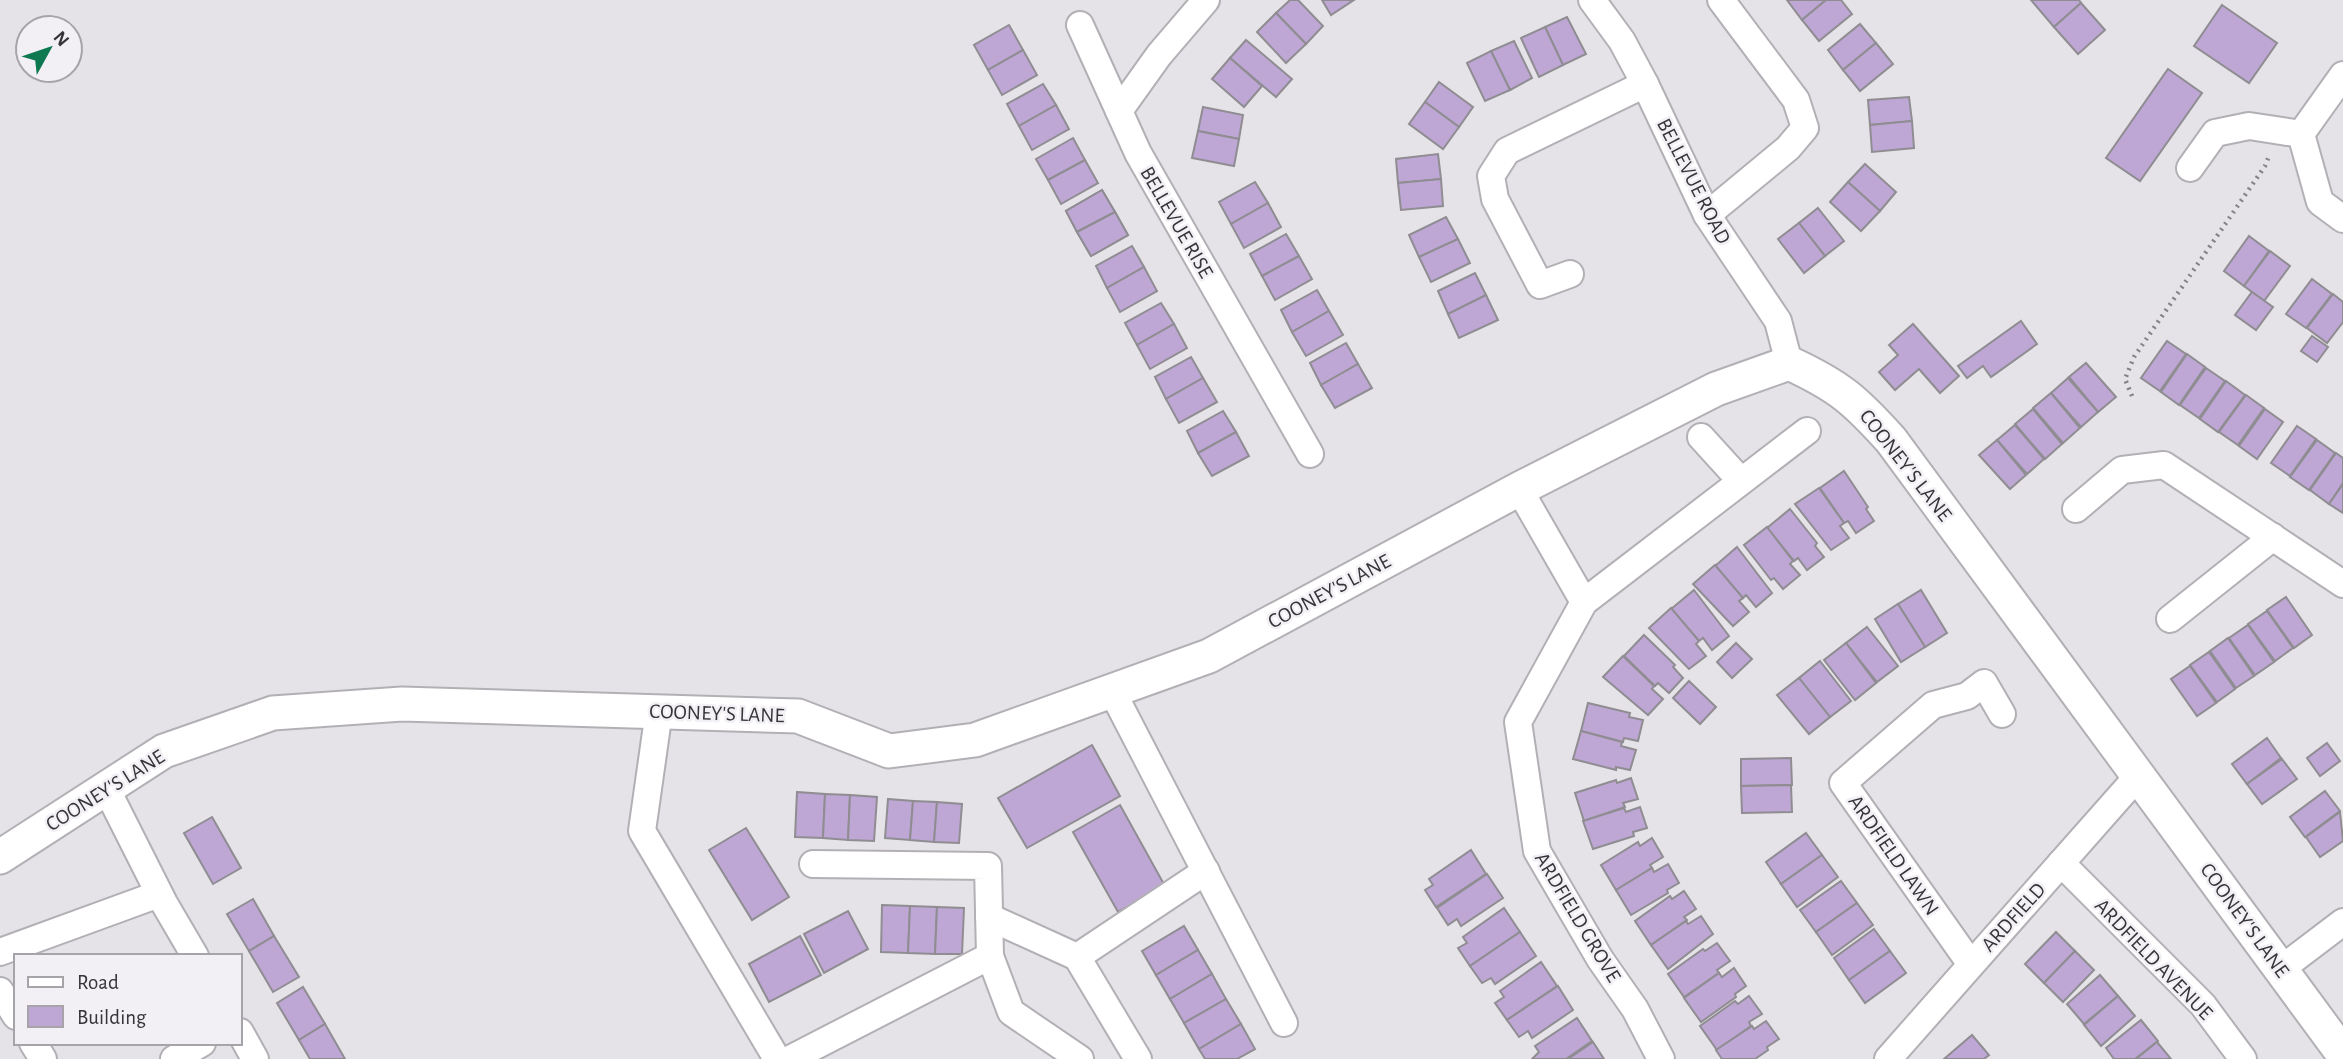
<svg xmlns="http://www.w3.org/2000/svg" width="2343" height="1059" font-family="'Alegreya Sans',sans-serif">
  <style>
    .building { fill: #bea7d5; stroke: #8f8d92; stroke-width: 2 }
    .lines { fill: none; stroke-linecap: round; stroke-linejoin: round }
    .minor-casing { stroke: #b3b0b5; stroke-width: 30 }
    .tertiary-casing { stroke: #b3b0b5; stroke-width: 37 }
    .path { stroke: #858287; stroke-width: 4.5; stroke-dasharray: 2 5; stroke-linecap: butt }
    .minor { stroke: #fff; stroke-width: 26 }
    .tertiary { stroke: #fff; stroke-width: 33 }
    .labels { text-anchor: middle; stroke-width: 5; stroke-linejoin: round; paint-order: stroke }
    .street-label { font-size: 21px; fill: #363437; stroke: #f2eff5 }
  </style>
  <rect width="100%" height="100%" fill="#e5e2e8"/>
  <g class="building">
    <polygon points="1290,0 1298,0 1323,26 1306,44 1276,13"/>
    <polygon points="1322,0 1354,0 1331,15"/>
    <polygon points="1787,0 1826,0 1802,20"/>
    <polygon points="1826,0 1841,0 1852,14 1819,41 1802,20"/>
    <polygon points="2031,0 2079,0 2081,3 2054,27"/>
    <polygon points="2081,3 2105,30 2078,54 2054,27"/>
    <polygon points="2222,5 2277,43 2249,83 2194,46"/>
    <polygon points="1276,13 1306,44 1286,63 1257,32"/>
    <polygon points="1567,17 1586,54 1563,65 1545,27"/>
    <polygon points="1860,24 1876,43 1843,70 1828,50"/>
    <polygon points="1009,25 1023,50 988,70 974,45"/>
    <polygon points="1545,27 1563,65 1539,77 1521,38"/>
    <polygon points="1246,40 1292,79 1276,97 1230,58"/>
    <polygon points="1514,41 1532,78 1510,90 1491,51"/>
    <polygon points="1876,43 1893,64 1860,91 1843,70"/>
    <polygon points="1023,50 1037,75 1002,95 988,70"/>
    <polygon points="1491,51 1510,90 1485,101 1467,63"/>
    <polygon points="1230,58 1262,86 1244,107 1212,79"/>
    <polygon points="2168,69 2202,93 2140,181 2106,158"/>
    <polygon points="1439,82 1473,107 1459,127 1425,102"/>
    <polygon points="1043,84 1056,105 1019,126 1007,104"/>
    <polygon points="1909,97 1912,121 1870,125 1868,100"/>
    <polygon points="1425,102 1459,127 1443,149 1409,124"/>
    <polygon points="1056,105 1069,129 1032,150 1019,126"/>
    <polygon points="1203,107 1243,115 1239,139 1198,131"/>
    <polygon points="1912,121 1914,148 1872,152 1870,125"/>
    <polygon points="1198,131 1239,139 1234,166 1192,158"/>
    <polygon points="1073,138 1085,160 1048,180 1036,159"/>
    <polygon points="1438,154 1441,179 1398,183 1396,159"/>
    <polygon points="1085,160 1098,183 1061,204 1048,180"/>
    <polygon points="1865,164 1896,192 1880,211 1848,182"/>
    <polygon points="1441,179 1443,206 1401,210 1398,183"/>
    <polygon points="1255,182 1268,203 1231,224 1219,202"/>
    <polygon points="1848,182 1880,211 1861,231 1830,202"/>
    <polygon points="1102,190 1115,212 1077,232 1066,211"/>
    <polygon points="1102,190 1115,212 1077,232 1066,211"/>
    <polygon points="1268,203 1281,227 1244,248 1231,224"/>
    <polygon points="1818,208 1844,241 1825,256 1799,223"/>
    <polygon points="1115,212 1128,235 1091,256 1077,232"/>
    <polygon points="1115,212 1128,235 1091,256 1077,232"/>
    <polygon points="1446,217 1458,239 1419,257 1409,235"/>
    <polygon points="1799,223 1825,256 1804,273 1778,239"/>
    <polygon points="1286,234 1299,256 1262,276 1250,254"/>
    <polygon points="2249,236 2269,251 2244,286 2224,271"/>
    <polygon points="1458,239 1470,263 1431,282 1419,257"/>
    <polygon points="1132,246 1144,267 1107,288 1096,266"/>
    <polygon points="2270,251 2290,266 2264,301 2244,286"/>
    <polygon points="1299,256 1312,279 1275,300 1262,276"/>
    <polygon points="1144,267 1157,291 1120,312 1107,288"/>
    <polygon points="1475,273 1486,295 1448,314 1438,291"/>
    <polygon points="2312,279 2332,294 2306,328 2286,314"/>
    <polygon points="1317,290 1329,311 1292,332 1281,310"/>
    <polygon points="2252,292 2273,307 2256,330 2235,315"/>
    <polygon points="2333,294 2343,302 2343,322 2327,343 2307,328"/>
    <polygon points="1486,295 1498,320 1459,338 1448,314"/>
    <polygon points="1161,303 1174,324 1137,345 1125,323"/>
    <polygon points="1329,311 1343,335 1306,356 1292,332"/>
    <polygon points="2021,321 2037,344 1991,377 1983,366 1967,378 1958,366"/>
    <polygon points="1174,324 1187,348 1150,369 1137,345"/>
    <polygon points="1913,324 1959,376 1940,393 1919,369 1895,390 1879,372 1898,355 1889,345"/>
    <polygon points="2312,336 2328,347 2317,362 2301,351"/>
    <polygon points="2167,341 2186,354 2160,391 2141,378"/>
    <polygon points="1346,343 1358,364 1321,385 1310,363"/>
    <polygon points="2187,354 2205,367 2179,405 2161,392"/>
    <polygon points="1191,357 1203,378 1166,399 1155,377"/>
    <polygon points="2086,363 2116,397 2098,412 2069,377"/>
    <polygon points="1358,364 1372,388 1335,408 1321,385"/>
    <polygon points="2206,368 2225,381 2199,418 2180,405"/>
    <polygon points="1203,378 1217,402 1179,423 1166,399"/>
    <polygon points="2068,378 2098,412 2081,427 2051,393"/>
    <polygon points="2226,381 2245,395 2218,432 2200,419"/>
    <polygon points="2051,393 2080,428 2063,443 2033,408"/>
    <polygon points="2246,395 2264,408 2238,445 2219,432"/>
    <polygon points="2033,409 2062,444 2045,459 2015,424"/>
    <polygon points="2265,409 2283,422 2257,459 2239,446"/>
    <polygon points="1223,411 1236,432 1198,453 1187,431"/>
    <polygon points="2015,425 2044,459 2027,474 1997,440"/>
    <polygon points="2297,426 2316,439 2290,476 2271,463"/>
    <polygon points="1236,432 1249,456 1212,476 1198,453"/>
    <polygon points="1997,440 2026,475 2010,489 1979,455"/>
    <polygon points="2317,440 2335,453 2309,490 2290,477"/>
    <polygon points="2336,453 2343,458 2343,483 2329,504 2310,490"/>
    <polygon points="1844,471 1868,507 1866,509 1874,521 1856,533 1848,521 1844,523 1820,488"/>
    <polygon points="2343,484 2343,513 2329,504"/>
    <polygon points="1819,488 1844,523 1840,526 1849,538 1831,550 1795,504"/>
    <polygon points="1790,509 1817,543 1815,546 1824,557 1807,570 1798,558 1794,561 1767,528"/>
    <polygon points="1767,527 1793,561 1790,564 1800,575 1783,589 1774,578 1771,580 1744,545"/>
    <polygon points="1737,547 1772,593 1756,607 1746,595 1743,598 1715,566"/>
    <polygon points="1715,565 1743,598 1739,601 1749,612 1733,626 1693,584"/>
    <polygon points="1694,590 1729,636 1712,650 1703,638 1699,641 1671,609"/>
    <polygon points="1921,590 1947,633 1925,647 1898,604"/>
    <polygon points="2286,597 2312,635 2294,648 2267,610"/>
    <polygon points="1898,604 1925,647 1901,662 1875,619"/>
    <polygon points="1671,608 1699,641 1696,644 1706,656 1689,669 1649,628"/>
    <polygon points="2267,611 2293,648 2275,661 2248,624"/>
    <polygon points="2248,625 2274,662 2255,675 2229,638"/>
    <polygon points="1867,627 1898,666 1877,682 1846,643"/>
    <polygon points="1644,635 1675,665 1673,667 1683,678 1669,693 1658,683 1655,686 1624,656"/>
    <polygon points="2228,638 2254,676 2236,688 2210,651"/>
    <polygon points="1736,643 1752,659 1732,678 1717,662"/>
    <polygon points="1846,643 1876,683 1855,700 1824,660"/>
    <polygon points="2209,652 2235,689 2217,702 2190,665"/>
    <polygon points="1623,656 1654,686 1652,689 1663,699 1648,715 1603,677"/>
    <polygon points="1820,661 1851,701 1830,717 1799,678"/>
    <polygon points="2190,666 2216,703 2197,716 2171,679"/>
    <polygon points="1799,678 1830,717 1809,734 1777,695"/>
    <polygon points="1689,681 1716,707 1700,724 1673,698"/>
    <polygon points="1588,703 1630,713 1629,717 1643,720 1638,741 1624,738 1623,742 1581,731"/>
    <polygon points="1581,731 1622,742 1621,746 1636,750 1630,770 1616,767 1616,770 1573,759"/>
    <polygon points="2267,738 2281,758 2247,784 2232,764"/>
    <polygon points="2327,743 2340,761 2320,776 2307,758"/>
    <polygon points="1092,745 1120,796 1027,848 998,798"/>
    <polygon points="1791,758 1792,785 1741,786 1741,759"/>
    <polygon points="2282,759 2297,779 2262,804 2247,784"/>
    <polygon points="1631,778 1638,799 1623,803 1625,807 1584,821 1575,793 1616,780 1617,783"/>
    <polygon points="1791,785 1792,812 1742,813 1741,786"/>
    <polygon points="2325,791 2340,811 2305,837 2290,817"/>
    <polygon points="797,792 825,794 823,838 795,837"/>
    <polygon points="825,794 850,795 848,840 823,838"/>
    <polygon points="850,795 877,797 874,841 848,840"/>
    <polygon points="888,799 913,801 910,840 885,838"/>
    <polygon points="913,801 937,802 934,842 910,840"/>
    <polygon points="937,802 962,804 959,843 934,842"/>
    <polygon points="1120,805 1165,886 1118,912 1073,832"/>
    <polygon points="1640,807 1647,828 1633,832 1634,836 1593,849 1583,821 1624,808 1626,812"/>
    <polygon points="2340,812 2343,841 2320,857 2306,837"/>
    <polygon points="212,817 241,868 213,884 184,833"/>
    <polygon points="746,828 789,897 752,920 709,850"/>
    <polygon points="1806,833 1822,855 1781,884 1766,862"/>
    <polygon points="1652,838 1663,857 1650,865 1652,868 1616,890 1601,865 1638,842 1640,846"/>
    <polygon points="1471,850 1486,874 1436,907 1425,890 1433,885 1429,879"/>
    <polygon points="1822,855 1838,877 1797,907 1781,884"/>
    <polygon points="1668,864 1679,883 1667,890 1668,893 1631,915 1616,890 1652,868 1654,872"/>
    <polygon points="1487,874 1503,898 1461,926 1457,919 1448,925 1437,908"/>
    <polygon points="1841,881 1857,903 1816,932 1800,910"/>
    <polygon points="1684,891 1696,909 1684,917 1687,920 1651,945 1635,921 1670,896 1672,899"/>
    <polygon points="253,899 274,936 249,951 227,914"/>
    <polygon points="1857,903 1873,925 1832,955 1816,932"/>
    <polygon points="882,905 910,906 908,953 881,952"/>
    <polygon points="910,906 937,907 935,954 908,953"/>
    <polygon points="937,907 964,908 962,954 935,954"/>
    <polygon points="1504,908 1520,932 1470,966 1458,948 1467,943 1463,937"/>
    <polygon points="848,911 868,949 824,973 804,934"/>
    <polygon points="1701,916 1713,934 1668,969 1651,945 1686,921 1688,924"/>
    <polygon points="1184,926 1198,950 1156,975 1142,951"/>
    <polygon points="1874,929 1890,951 1849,980 1834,958"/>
    <polygon points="1520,932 1536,956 1495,984 1491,978 1482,983 1470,966"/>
    <polygon points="2056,932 2075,951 2044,983 2025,964"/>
    <polygon points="274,936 299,977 273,992 249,951"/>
    <polygon points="800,936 821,975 769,1002 749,964"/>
    <polygon points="1717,943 1730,961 1717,970 1719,973 1684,997 1668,974 1703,949 1705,951"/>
    <polygon points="1198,950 1212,974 1170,999 1156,975"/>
    <polygon points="1890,951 1906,973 1865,1003 1849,980"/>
    <polygon points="2075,951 2094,970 2063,1002 2044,983"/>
    <polygon points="1541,962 1557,986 1507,1020 1495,1003 1504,997 1500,991"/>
    <polygon points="1734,968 1746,986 1735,994 1736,997 1701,1022 1684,998 1719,973 1722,977"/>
    <polygon points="1212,974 1226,999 1184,1023 1170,999"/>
    <polygon points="2100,975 2118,996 2084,1024 2067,1004"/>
    <polygon points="1558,986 1573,1010 1532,1038 1528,1031 1519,1037 1507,1020"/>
    <polygon points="303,987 325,1024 299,1040 277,1003"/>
    <polygon points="1749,996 1762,1014 1749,1022 1751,1026 1717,1050 1700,1026 1735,1001 1738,1004"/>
    <polygon points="2118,996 2135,1016 2101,1046 2084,1025"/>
    <polygon points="1226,999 1241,1024 1199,1049 1184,1023"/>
    <polygon points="1577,1018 1592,1041 1566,1059 1532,1059 1539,1052 1535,1046"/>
    <polygon points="2141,1020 2158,1041 2135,1059 2114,1059 2106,1048"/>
    <polygon points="1766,1021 1779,1039 1767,1047 1768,1050 1755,1059 1722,1059 1716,1050 1752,1026 1754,1029"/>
    <polygon points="325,1024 345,1059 310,1059 299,1040"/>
    <polygon points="1241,1024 1255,1049 1237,1059 1205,1059 1199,1049"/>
    <polygon points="1972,1035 1989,1055 1984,1059 1944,1059"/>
    <polygon points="1593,1042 1604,1059 1568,1059"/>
    <polygon points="2157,1042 2171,1059 2136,1059"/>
  </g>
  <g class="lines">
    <defs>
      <g id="minor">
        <polyline points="1206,0 1159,55 1119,111 1138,153 1310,454"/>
        <polyline points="1592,0 1622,41 1645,84 1707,215 1778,321 1789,363"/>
        <polyline points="1080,25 1119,111"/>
        <polyline points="2343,75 2301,134 2320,202 2343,219"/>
        <polyline points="2190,168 2215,133 2249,126 2301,134"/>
        <polyline points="1707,215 1788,148 1805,128 1796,100 1721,0"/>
        <polyline points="1570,274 1540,285 1495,199 1491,176 1507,151 1645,84"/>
        <polyline points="1701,437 1741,481"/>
        <polyline points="1519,489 1584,602"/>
        <polyline points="2076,509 2122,470 2164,465 2343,584"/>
        <polyline points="2170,619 2273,537"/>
        <polyline points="1112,691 1284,1023"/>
        <polyline points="659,711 642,831 777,1059"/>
        <polyline points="106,788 164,903 195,956"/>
        <polyline points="2061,863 2203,1005 2243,1059"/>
        <polyline points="813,864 988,866 990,956 1011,1012 1080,1059"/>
        <polyline points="989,917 1077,957 1206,871"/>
        <polyline points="0,952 159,894"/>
        <polyline points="1077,957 1138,1059"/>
        <polyline points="1970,963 1843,783 1933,705 1967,696 1984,683 2002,714"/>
        <polyline points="2281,969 2343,922"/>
        <polyline points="0,991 16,1016"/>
        <polyline points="240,1032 255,1059"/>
        <polyline points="33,1043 43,1059"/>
        <polyline points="174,1059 202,1043"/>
        <polyline points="790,1059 990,956"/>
        <polyline points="1661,1059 1635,1009 1600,959 1537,851 1518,722 1584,602 1807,431"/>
        <polyline points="1888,1059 2138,776"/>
      </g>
      <path id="tertiary" d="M0,857L164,751L273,713L402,704L798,716L889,751L975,740L1209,656L1519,489L1716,389L1789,363C1839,386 1855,400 1891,440L2343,1054"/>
    </defs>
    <use href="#minor" class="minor-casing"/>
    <use href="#tertiary" class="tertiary-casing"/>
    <polyline class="path" points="2132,396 2125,379 2134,357 2265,166 2269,156"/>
    <use href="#minor" class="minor"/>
    <use href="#tertiary" class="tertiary"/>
  </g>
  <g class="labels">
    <g class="street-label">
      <text transform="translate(1694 181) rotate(63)" y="7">BELLEVUE ROAD</text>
      <text transform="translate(1177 222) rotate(60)" y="7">BELLEVUE RISE</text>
      <text transform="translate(1906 465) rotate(52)" y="7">COONEY'S LANE</text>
      <text transform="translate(1329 591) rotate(-28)" y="7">COONEY'S LANE</text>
      <text transform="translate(717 713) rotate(2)" y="7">COONEY'S LANE</text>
      <text transform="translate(105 790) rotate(-32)" y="7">COONEY'S LANE</text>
      <text transform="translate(1894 855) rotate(55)" y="7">ARDFIELD LAWN</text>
      <text transform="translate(1578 917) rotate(59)" y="7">ARDFIELD GROVE</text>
      <text transform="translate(2013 917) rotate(-48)" y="7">ARDFIELD</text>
      <text transform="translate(2245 920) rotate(54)" y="7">COONEY'S LANE</text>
      <text transform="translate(2154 959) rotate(46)" y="7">ARDFIELD AVENUE</text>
    </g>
  </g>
  <rect x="14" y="954" width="228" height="91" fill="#f2eff5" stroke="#a7a4a9" stroke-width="2"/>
  <rect x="28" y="977" width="35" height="10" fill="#ffffff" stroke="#a7a4a9" stroke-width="2"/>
  <text x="77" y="989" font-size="21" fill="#363437">Road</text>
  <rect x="28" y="1006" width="35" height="21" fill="#bea7d5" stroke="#a7a4a9" stroke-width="2"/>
  <text x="77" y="1024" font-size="21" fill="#363437">Building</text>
  <g transform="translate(49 49) rotate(50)"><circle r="33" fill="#f2eff5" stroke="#a7a4a9" stroke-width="2"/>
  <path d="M0-5L12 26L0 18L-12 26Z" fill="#0e7851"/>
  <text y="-10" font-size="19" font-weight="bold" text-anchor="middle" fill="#363437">N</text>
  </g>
</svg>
